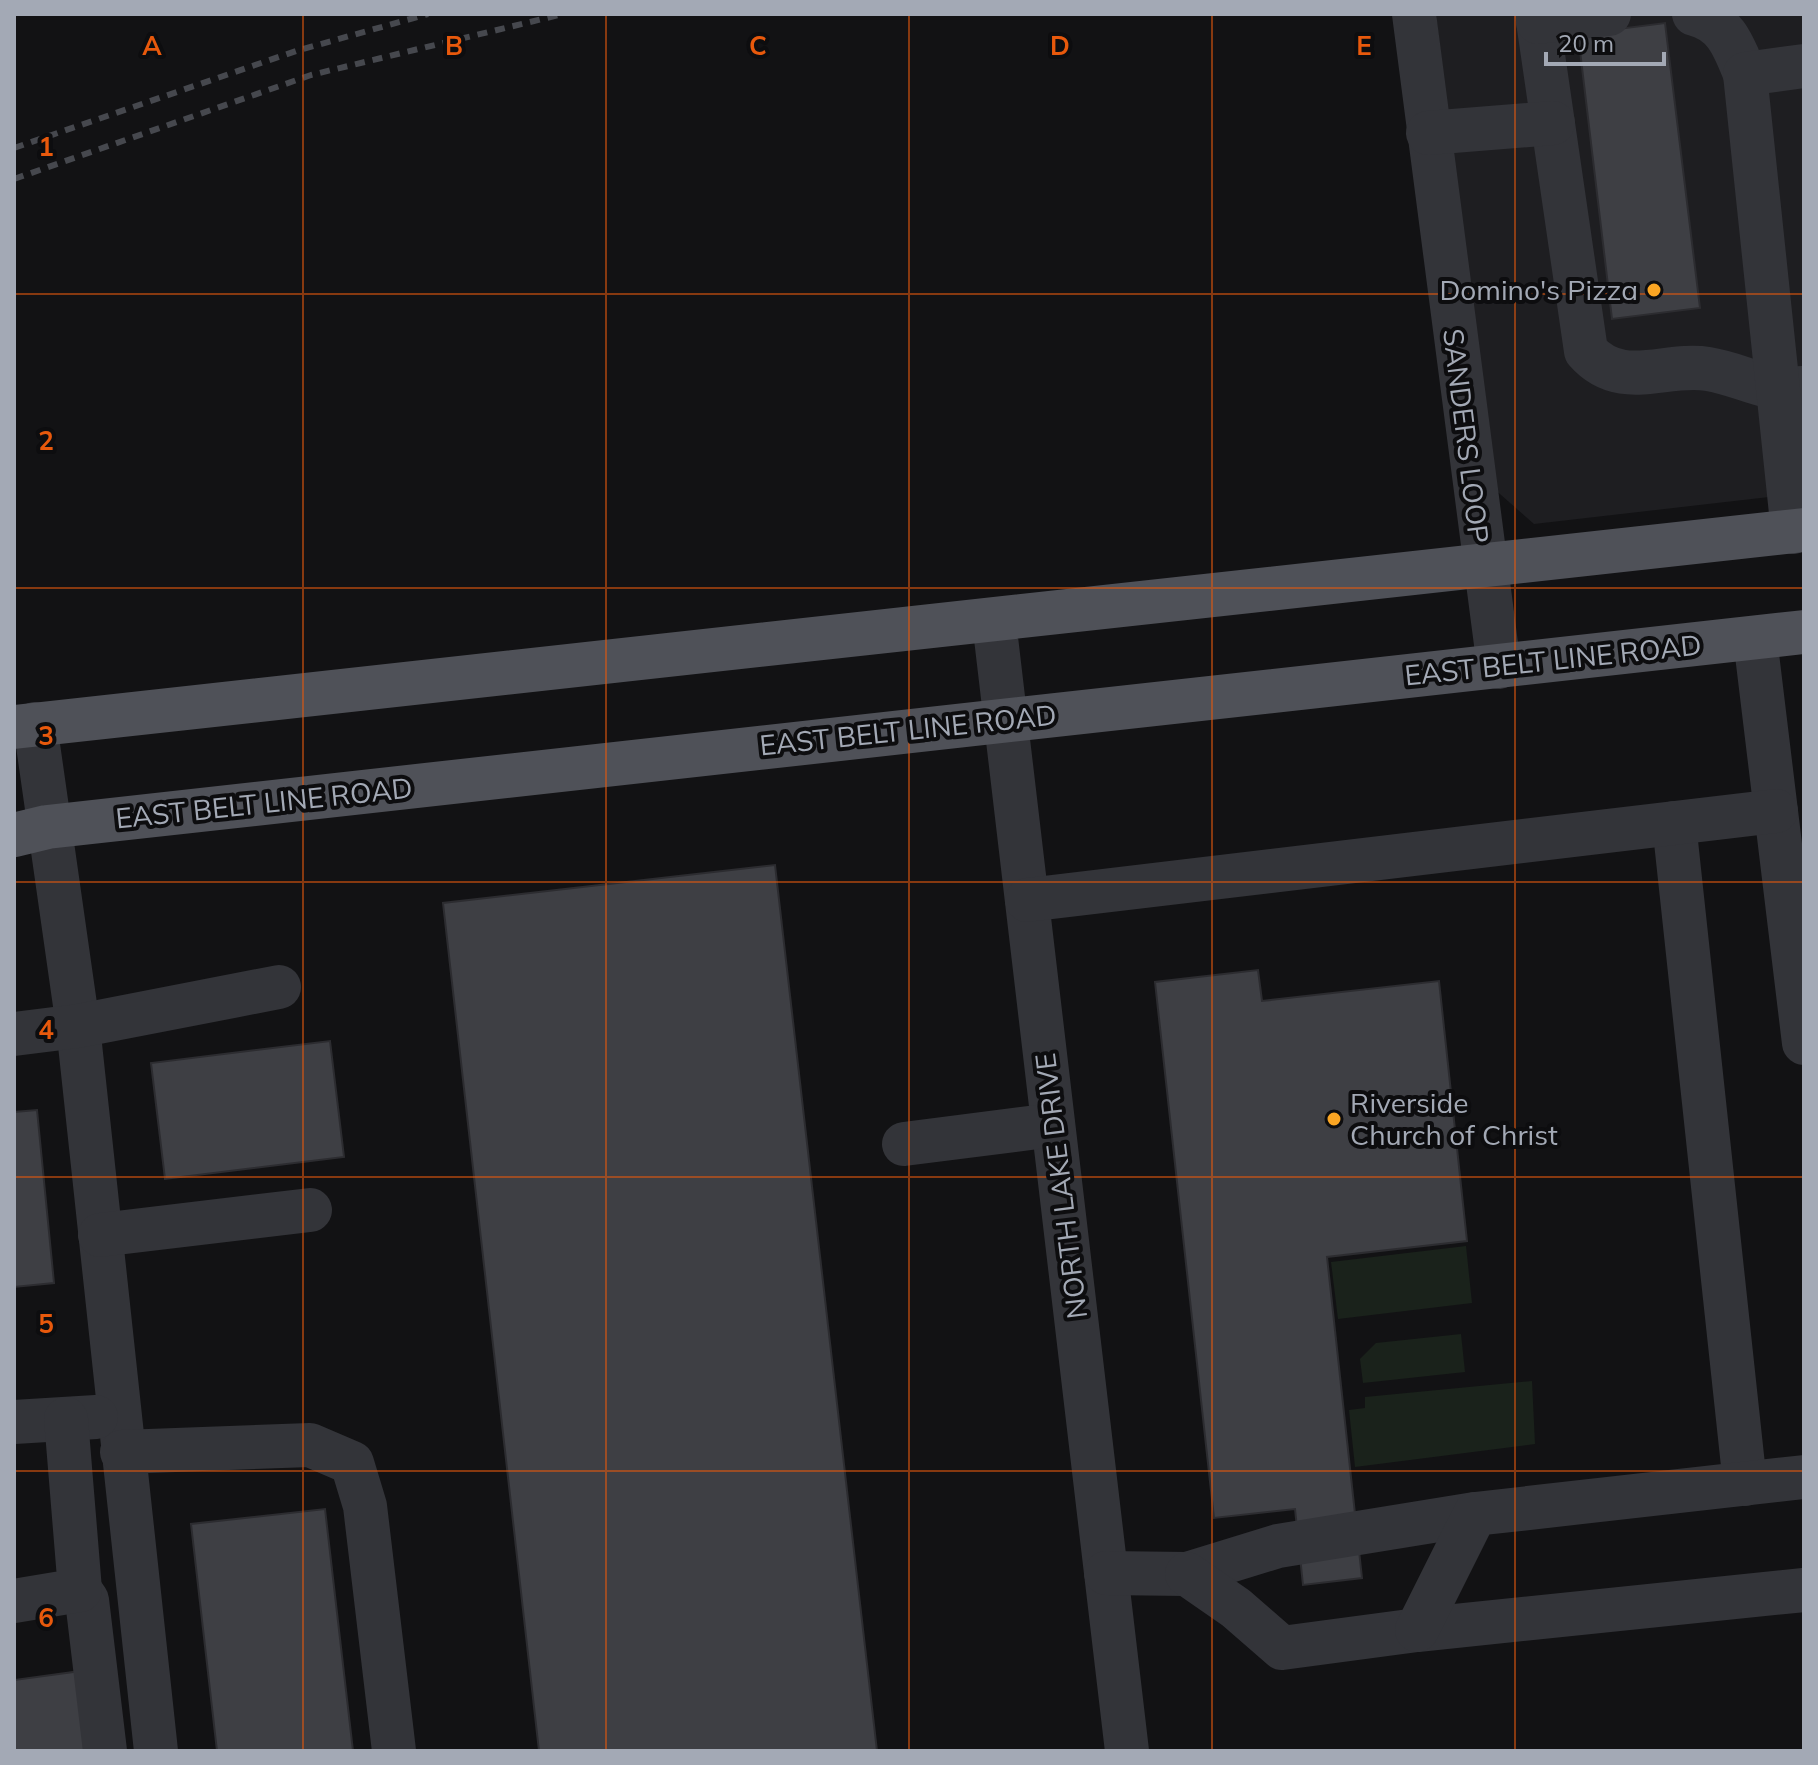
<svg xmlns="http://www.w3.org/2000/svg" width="1818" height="1765" font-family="Mulish,sans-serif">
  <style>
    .built { fill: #1e1e21 }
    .green { fill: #1a221b }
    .building { fill: #3e3f44; stroke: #2c2c30; stroke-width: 2 }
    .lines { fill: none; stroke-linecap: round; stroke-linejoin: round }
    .minor { stroke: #333439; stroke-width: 44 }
    .major { stroke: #4f5158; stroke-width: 44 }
    .rail { stroke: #46484e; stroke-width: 6; stroke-dasharray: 10 8; stroke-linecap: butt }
    .grid { fill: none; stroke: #e8590c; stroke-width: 2; stroke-opacity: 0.55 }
    .poi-dot { fill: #faa523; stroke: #0d0d0f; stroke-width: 3 }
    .labels { text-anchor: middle; stroke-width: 8; stroke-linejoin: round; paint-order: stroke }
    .poi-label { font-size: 28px; fill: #a3a9b5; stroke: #0d0d0f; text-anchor: end }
    .street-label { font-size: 28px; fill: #a3a9b5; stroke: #0d0d0f }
    .grid-label { font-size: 26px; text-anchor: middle; font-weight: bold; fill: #e8590c; stroke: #0d0d0f; stroke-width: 8; stroke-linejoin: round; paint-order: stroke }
  </style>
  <rect width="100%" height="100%" fill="#121214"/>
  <polygon class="built" points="1436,14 1804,14 1804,493 1534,524 1492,487"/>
  <g class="green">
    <polygon points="1466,1246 1472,1303 1338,1319 1331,1262"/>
    <polygon points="1461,1334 1465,1372 1363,1383 1360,1359 1376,1343"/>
    <polygon points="1532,1381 1535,1444 1355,1467 1349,1410 1365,1408 1365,1397"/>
  </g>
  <g class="building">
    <polygon points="1665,23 1700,308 1612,319 1578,34"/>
    <polygon points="775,865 877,1751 539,1751 443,903"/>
    <polygon points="1258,970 1262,1001 1439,981 1467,1241 1327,1257 1362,1578 1303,1585 1295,1509 1214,1518 1155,982"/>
    <polygon points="330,1041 344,1157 165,1179 151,1063"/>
    <polygon points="37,1110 54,1283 14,1287 14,1112"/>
    <polygon points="325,1509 353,1751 217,1751 191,1524"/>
    <polygon points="81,1671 90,1751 14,1751 14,1680"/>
  </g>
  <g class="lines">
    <g class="minor">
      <polyline points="1414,14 1499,667"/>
      <path d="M1537,14L1586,351C1621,391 1664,362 1708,369C1745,375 1763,392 1804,388"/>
      <path d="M1694,14C1726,22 1734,47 1745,74"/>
      <polyline points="1538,22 1609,14"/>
      <polyline points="1428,133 1553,123"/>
      <polyline points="1793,532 1745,74 1804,66"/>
      <polyline points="994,621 1127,1751"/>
      <polyline points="1755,638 1804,1043"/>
      <polyline points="35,724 78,1026 156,1751"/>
      <polyline points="1674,823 1745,1484"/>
      <polyline points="1027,900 1776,811"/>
      <polyline points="14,1034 78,1026 279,987"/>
      <polyline points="904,1144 1053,1125"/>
      <polyline points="100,1235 310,1210"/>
      <polyline points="14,1422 96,1417"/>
      <polyline points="122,1452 310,1445 352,1463 365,1506 394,1751"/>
      <polyline points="1106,1573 1187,1574 1278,1546 1475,1514"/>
      <polyline points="1187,1574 1236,1608 1282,1648 1417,1630 1804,1590"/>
      <polyline points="80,1590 87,1600 105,1751"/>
      <polyline points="14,1601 80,1590 66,1419"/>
      <polyline points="1417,1630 1475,1514 1804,1477"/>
    </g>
    <g class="major">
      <polyline points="14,727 1804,530"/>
      <polyline points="14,835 47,827 1804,632"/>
    </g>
    <g class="rail">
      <polyline points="14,148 296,51 428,14"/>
      <polyline points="14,179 311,75 563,14"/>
    </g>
  </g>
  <path class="grid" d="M303,14V1751M606,14V1751M909,14V1751M1212,14V1751M1515,14V1751M14,294H1804M14,588H1804M14,882H1804M14,1177H1804M14,1471H1804"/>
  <g class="poi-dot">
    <circle cx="1654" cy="290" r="8"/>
    <circle cx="1334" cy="1119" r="8"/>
  </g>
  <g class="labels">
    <g class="poi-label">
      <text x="1638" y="300">Domino's Pizza</text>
      <text x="1350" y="1113" text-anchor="start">Riverside<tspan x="1350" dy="32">Church of Christ</tspan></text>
    </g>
    <g class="street-label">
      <text transform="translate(1466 436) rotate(83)" y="10">SANDERS LOOP</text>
      <text transform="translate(1553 660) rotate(-6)" y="10">EAST BELT LINE ROAD</text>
      <text transform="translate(908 730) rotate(-6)" y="10">EAST BELT LINE ROAD</text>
      <text transform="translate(264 803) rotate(-6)" y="10">EAST BELT LINE ROAD</text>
      <text transform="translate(1061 1186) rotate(-97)" y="10">NORTH LAKE DRIVE</text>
    </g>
  </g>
  <g class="grid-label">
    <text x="152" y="55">A</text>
    <text x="454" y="55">B</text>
    <text x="758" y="55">C</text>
    <text x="1060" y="55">D</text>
    <text x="1364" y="55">E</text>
    <text x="46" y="156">1</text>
    <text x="46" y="450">2</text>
    <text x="46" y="745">3</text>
    <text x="46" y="1039">4</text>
    <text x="46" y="1333">5</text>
    <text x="46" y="1627">6</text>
  </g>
  <rect width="1818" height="1765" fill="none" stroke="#a3a9b5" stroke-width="32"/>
  <path d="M1546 52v12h118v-12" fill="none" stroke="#a3a9b5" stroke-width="4"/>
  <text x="1558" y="52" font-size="24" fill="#a3a9b5" stroke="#0d0d0f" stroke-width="6" paint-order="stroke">20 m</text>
</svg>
